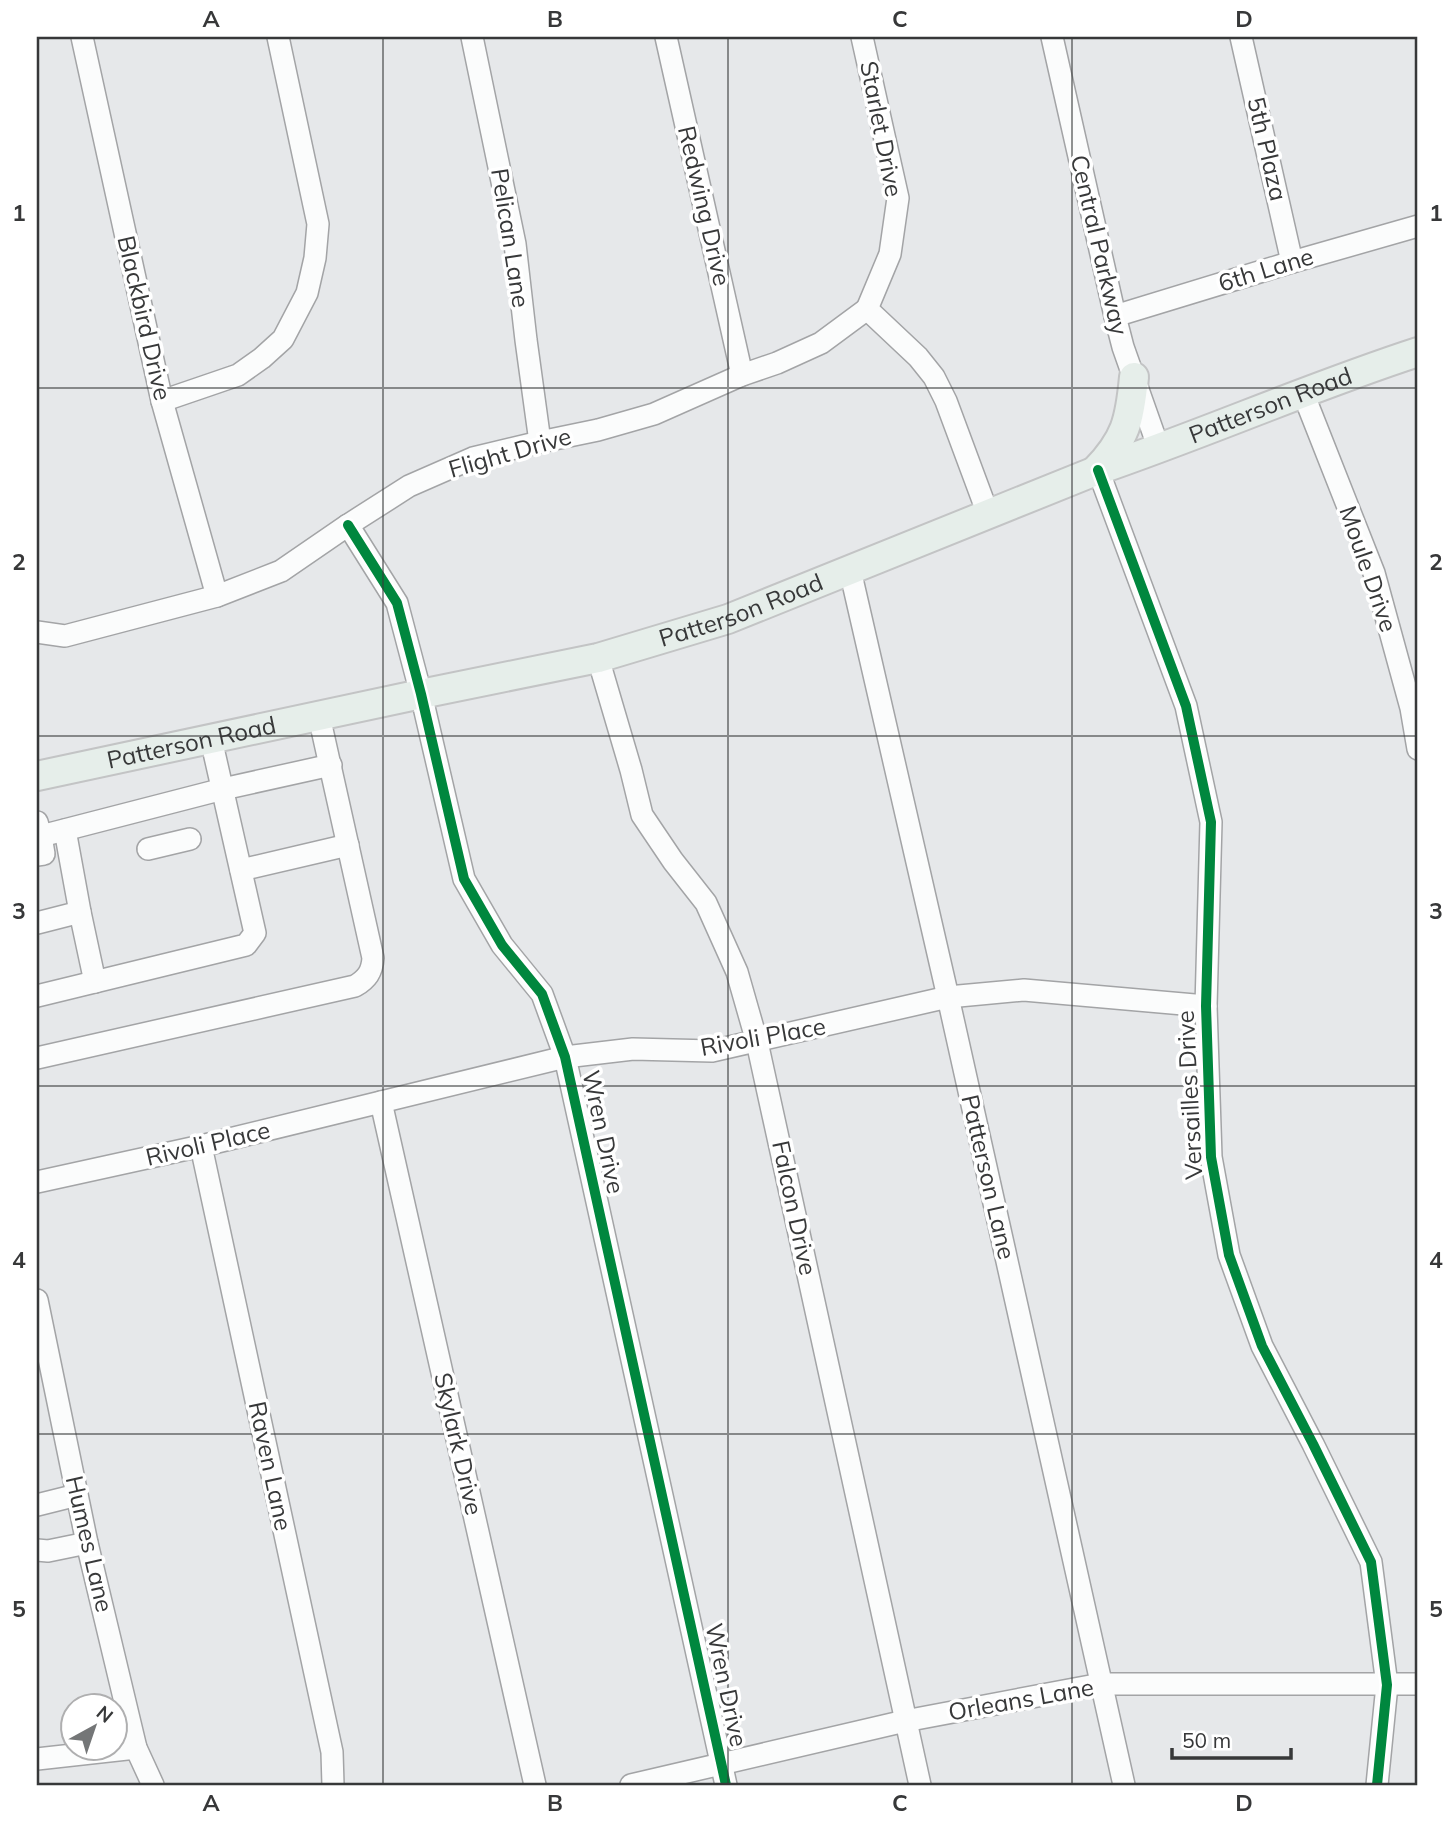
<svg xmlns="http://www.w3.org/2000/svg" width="1455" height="1822" font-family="Mulish,sans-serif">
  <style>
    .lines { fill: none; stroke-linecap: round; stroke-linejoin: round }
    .minor-casing { stroke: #a3a4a6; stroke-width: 24 }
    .major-casing { stroke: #c3c4c5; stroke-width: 32 }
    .minor { stroke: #fbfcfc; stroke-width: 21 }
    .major { stroke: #e6eeea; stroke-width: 28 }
    .cycleway-casing { stroke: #fff; stroke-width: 15 }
    .cycleway { stroke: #00873e; stroke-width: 10 }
    .grid { fill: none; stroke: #373839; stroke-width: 2; stroke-opacity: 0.55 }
    .labels { text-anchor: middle; stroke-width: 7; stroke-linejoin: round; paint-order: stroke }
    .street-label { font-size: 24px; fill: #373839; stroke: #fff }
    .neatline { fill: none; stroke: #373839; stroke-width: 2.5 }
    .grid-label { font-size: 23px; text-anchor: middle; font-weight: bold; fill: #373839 }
  </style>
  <rect width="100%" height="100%" fill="#e6e8ea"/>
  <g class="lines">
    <defs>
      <g id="minor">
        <polyline points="82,37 162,401 217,596"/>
        <polyline points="472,37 515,244 526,340 540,442"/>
        <polyline points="666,37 742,375"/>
        <polyline points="862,37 898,198 890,254 867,309 918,357 934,377 946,401 988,514"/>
        <polyline points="1052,37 1115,316 1123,347 1159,449"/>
        <polyline points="1241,37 1292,262"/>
        <polyline points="1115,316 1292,262 1418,226"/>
        <polyline points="1303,393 1374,573 1411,708 1418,749"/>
        <polyline points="162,401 238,375 262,358 283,339 307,293 315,258 318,224 278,37"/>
        <polyline points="1098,470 1186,706 1211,822 1206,1006 1211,1157 1229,1255 1262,1346 1313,1444 1371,1562 1387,1685 1377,1785"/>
        <polyline points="348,525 397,603 421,694 464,879 502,945 542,994 565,1057 726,1785"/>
        <polyline points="850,570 948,997 1124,1785"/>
        <polyline points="37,632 65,636 217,596 281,571 348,525 409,486 473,458 540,442 598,430 654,414 742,375 777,363 821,343 867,309"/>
        <polyline points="598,658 631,770 642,815 673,861 706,903 737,972 757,1042 920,1785"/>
        <polyline points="37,822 41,836 223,789 331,765"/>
        <polyline points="37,838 41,836 44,854 37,855"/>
        <polyline points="148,849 190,839"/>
        <polyline points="241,870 348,845"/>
        <polyline points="80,912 95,982"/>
        <polyline points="37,923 80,912 65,830"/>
        <polyline points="37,996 246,945 255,933 211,739"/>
        <path d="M37,1058L355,986C367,979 372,972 373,958L319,716"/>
        <polyline points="381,1102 535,1785"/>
        <polyline points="201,1146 332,1752 333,1785"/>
        <polyline points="37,1182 201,1146 565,1057 633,1049 712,1051 948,997 1024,990 1206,1006"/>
        <polyline points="37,1300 87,1543 136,1748 153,1785"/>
        <polyline points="37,1505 77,1495"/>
        <polyline points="37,1550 48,1551 87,1543"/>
        <polyline points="37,1759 136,1748"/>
        <polyline points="631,1785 905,1721 1101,1684 1418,1684"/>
      </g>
      <g id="major">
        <path d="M1095,471C1126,439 1130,420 1134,377"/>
        <path id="s1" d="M37,776L421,694L598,658L728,619L1098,470C1206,433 1310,387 1418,352"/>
      </g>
    </defs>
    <use href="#minor" class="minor-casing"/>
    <use href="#major" class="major-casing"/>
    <use href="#minor" class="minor"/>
    <use href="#major" class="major"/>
    <defs>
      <g id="cycleway">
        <polyline points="1098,470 1186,706 1211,822 1206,1006 1211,1157 1229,1255 1262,1346 1313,1444 1371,1562 1387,1685 1377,1785"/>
        <polyline points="348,525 397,603 421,694 464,879 502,945 542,994 565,1057 726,1785"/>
      </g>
    </defs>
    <use href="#cycleway" class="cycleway-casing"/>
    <use href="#cycleway" class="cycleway"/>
  </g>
  <path class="grid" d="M383,37V1785M728,37V1785M1072,37V1785M37,388H1418M37,736H1418M37,1086H1418M37,1434H1418"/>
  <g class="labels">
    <g class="street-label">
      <text transform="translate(881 129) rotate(79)" y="8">Starlet Drive</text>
      <text transform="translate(1267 149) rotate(77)" y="8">5th Plaza</text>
      <text transform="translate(704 206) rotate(77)" y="8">Redwing Drive</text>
      <text transform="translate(510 238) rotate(81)" y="8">Pelican Lane</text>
      <text transform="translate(1099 245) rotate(77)" y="8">Central Parkway</text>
      <text transform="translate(1266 270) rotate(-17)" y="8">6th Lane</text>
      <text transform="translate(144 318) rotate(77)" y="8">Blackbird Drive</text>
      <text dy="8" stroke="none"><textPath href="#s1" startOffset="1292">Patterson Road</textPath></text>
      <text transform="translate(510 453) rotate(-16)" y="8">Flight Drive</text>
      <text transform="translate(1368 569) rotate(71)" y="8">Moule Drive</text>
      <text dy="8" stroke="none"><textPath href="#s1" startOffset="724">Patterson Road</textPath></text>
      <text dy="8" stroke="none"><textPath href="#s1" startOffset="158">Patterson Road</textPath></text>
      <text transform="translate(763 1037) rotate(-10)" y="8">Rivoli Place</text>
      <text transform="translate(1190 1095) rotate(-93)" y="8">Versailles Drive</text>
      <text transform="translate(603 1132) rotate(78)" y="8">Wren Drive</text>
      <text transform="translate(208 1144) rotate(-13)" y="8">Rivoli Place</text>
      <text transform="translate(988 1177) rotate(77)" y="8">Patterson Lane</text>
      <text transform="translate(794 1208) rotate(78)" y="8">Falcon Drive</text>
      <text transform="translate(458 1444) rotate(77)" y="8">Skylark Drive</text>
      <text transform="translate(270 1466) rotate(78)" y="8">Raven Lane</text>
      <text transform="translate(89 1544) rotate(77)" y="8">Humes Lane</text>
      <text transform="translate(726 1685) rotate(78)" y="8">Wren Drive</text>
      <text transform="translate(1021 1700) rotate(-10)" y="8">Orleans Lane</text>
    </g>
  </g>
  <rect width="1455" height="1822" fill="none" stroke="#ffffff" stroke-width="77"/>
  <g transform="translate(94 1727) rotate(40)"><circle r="33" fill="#ffffff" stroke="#afafb0" stroke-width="2"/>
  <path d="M0-5L12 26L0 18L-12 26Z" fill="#747677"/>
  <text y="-10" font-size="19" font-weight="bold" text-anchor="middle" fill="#373839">N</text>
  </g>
  <path d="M1172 1748v10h119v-10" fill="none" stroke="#373839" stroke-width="3.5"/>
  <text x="1182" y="1748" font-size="21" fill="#373839" stroke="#ffffff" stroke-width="5" paint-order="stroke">50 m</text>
  <rect x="38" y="38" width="1378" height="1746" class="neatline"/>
  <g class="grid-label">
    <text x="211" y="27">A</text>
    <text x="555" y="27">B</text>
    <text x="900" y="27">C</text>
    <text x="1244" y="27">D</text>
    <text x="19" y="221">1</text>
    <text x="1436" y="221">1</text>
    <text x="19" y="570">2</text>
    <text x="1436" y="570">2</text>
    <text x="19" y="919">3</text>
    <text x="1436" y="919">3</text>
    <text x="19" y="1268">4</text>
    <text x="1436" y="1268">4</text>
    <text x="19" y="1617">5</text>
    <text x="1436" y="1617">5</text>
    <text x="211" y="1811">A</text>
    <text x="555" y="1811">B</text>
    <text x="900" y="1811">C</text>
    <text x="1244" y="1811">D</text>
  </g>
</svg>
